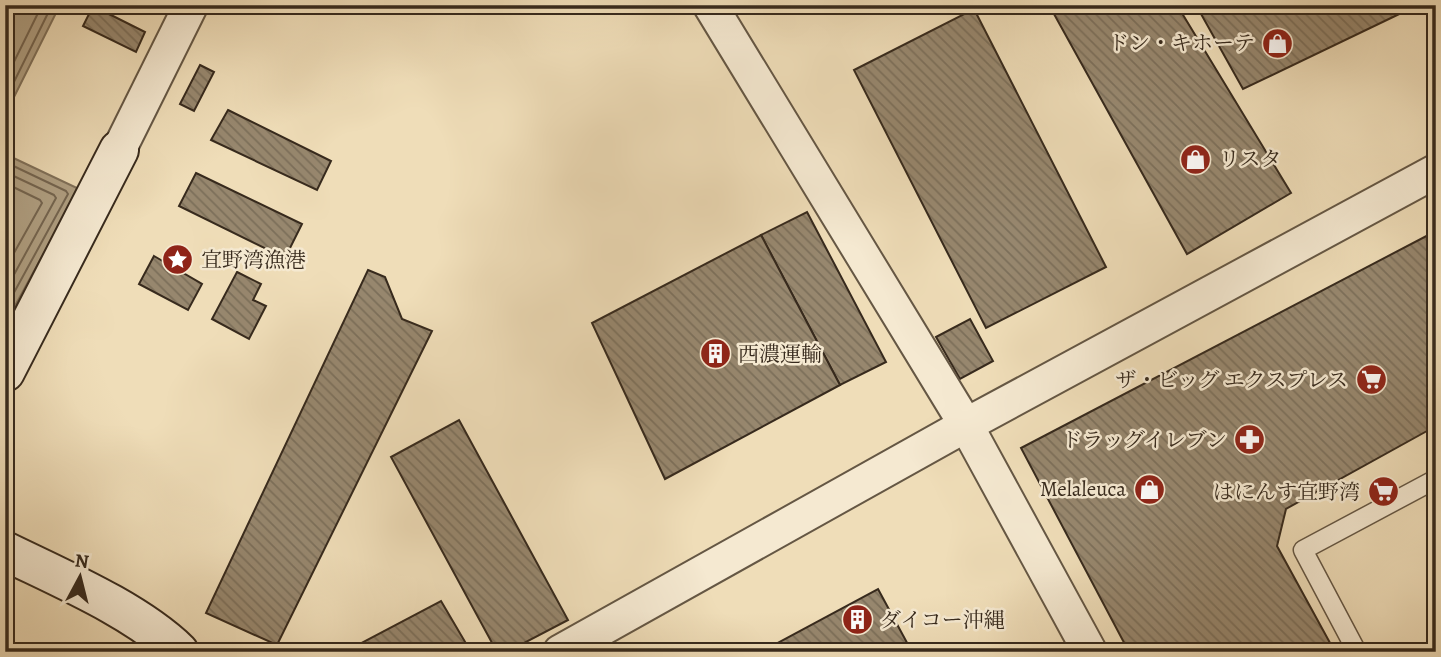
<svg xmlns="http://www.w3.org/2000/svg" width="1441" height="657" font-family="Alegreya,'Noto Serif JP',serif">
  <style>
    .water { fill: #b0a083; stroke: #80715a; stroke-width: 2 }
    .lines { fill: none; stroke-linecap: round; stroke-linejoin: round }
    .shore { stroke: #746550; stroke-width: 2 }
    .building { fill: url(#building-back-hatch); stroke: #372a1d; stroke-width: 2 }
    .lane-casing { stroke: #655744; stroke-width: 21 }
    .street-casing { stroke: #655744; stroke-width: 37 }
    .secondary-casing { stroke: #372a1d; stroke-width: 42 }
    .lane { stroke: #f5e9d1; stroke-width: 18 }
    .street { stroke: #f5e9d1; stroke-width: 33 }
    .secondary { stroke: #f5e9d1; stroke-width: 38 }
    .labels { text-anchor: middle; stroke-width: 5; stroke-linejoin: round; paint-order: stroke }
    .poi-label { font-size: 21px; fill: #372a1d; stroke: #f5e9d1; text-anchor: end }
  </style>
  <defs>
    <pattern id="building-back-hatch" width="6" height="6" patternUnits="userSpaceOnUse" patternTransform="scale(1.75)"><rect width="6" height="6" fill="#97876e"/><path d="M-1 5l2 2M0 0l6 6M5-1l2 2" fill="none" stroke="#7c6f5a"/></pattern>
  </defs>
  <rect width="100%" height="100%" fill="#efddb8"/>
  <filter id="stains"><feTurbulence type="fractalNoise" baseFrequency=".00286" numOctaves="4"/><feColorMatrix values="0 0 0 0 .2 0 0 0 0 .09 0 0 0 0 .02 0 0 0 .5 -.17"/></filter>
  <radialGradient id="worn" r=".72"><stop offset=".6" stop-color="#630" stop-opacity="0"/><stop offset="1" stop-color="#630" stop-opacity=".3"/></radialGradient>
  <g class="water">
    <polygon points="5,5 60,5 5,115"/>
    <polygon points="5,154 79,189 5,324"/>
  </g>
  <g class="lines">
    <g class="shore">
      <polyline points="5,80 42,5"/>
      <polyline points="5,100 52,5"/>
      <polyline points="5,162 66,191 68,194 5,309"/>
      <polyline points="5,172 54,195 56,198 5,291"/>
      <polyline points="5,183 40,200 42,203 5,269"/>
    </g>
  </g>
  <g class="building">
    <polygon points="1049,5 1177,5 1291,193 1187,254"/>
    <polygon points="1196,5 1418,5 1243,89"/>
    <polygon points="93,6 145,32 136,52 83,26"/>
    <polygon points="974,9 1106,267 986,328 854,70"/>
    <polygon points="200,65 214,72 194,111 180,104"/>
    <polygon points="228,110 331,161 317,190 211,140"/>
    <polygon points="196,173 302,224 285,258 179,206"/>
    <polygon points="807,212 886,362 840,385 761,235"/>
    <polygon points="1436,231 1436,426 1286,509 1277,546 1335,652 1129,652 1021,448"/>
    <polygon points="761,235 840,385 665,479 592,323"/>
    <polygon points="154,256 202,284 188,310 139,284"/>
    <polygon points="368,270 385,277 402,319 432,331 277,645 206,613"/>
    <polygon points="237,272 261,284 253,300 266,306 249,339 212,319"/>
    <polygon points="970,319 993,361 960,379 936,337"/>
    <polygon points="459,420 568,620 507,652 497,652 391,457"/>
    <polygon points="878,589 912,652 761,652"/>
    <polygon points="441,601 471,652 348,652 348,650"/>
  </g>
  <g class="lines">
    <defs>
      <polyline id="lane" points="1357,652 1303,550 1436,479"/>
      <g id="street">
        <polyline points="710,5 966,425 1090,652"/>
        <polyline points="119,150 191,5"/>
        <polyline points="560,652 966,425 1436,171"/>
      </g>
      <g id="secondary">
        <polyline points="5,372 119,150"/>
        <path d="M5,551C60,578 136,610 179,652"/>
      </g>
    </defs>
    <use href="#lane" class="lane-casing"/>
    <use href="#street" class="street-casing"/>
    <use href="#secondary" class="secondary-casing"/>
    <use href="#lane" class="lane"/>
    <use href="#street" class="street"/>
    <use href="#secondary" class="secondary"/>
  </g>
  <defs>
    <symbol id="shop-disc" viewBox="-11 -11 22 22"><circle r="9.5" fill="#8f2418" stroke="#f5e9d1"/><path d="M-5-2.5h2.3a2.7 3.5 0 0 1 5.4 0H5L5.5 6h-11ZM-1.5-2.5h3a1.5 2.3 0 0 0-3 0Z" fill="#fff"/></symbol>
    <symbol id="sight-disc" viewBox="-11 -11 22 22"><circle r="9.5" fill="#8f2418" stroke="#f5e9d1"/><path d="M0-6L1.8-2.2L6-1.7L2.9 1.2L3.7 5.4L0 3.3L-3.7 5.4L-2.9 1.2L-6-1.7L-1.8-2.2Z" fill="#fff"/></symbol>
    <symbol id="building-disc" viewBox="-11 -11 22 22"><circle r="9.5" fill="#8f2418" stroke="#f5e9d1"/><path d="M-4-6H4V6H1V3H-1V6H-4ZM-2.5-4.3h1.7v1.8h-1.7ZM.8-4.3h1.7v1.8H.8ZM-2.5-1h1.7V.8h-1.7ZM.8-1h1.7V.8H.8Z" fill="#fff"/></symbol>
    <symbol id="supermarket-disc" viewBox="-11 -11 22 22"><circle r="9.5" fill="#8f2418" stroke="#f5e9d1"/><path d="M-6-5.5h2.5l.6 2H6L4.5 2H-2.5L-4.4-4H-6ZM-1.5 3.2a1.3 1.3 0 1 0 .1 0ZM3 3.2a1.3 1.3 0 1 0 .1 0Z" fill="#fff"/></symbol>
    <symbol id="pharmacy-disc" viewBox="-11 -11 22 22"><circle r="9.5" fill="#8f2418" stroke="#f5e9d1"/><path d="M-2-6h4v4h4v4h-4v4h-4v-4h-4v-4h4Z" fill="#fff"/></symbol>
  </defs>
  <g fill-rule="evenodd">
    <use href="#shop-disc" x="1260" y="26" width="35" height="35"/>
    <use href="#shop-disc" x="1178" y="142" width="35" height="35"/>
    <use href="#sight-disc" x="160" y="242" width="35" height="35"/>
    <use href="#building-disc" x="698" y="336" width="35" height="35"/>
    <use href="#supermarket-disc" x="1354" y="362" width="35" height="35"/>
    <use href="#pharmacy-disc" x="1232" y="422" width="35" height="35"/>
    <use href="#shop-disc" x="1132" y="472" width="35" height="35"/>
    <use href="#supermarket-disc" x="1366" y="474" width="35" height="35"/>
    <use href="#building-disc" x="840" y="602" width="35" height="35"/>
  </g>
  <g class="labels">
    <g class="poi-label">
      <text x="1255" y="50">ドン・キホーテ</text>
      <text x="1219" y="166" text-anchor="start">リスタ</text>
      <text x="201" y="267" text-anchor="start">宜野湾漁港</text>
      <text x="738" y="361" text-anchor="start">西濃運輸</text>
      <text x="1348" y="387">ザ・ビッグ エクスプレス</text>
      <text x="1227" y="447">ドラッグイレブン</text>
      <text x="1126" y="496">Melaleuca</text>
      <text x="1360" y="499">はにんす宜野湾</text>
      <text x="880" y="627" text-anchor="start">ダイコー沖縄</text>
    </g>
  </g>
  <rect width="1441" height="657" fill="none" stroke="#efddb8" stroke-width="28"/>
  <rect x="7" y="7" width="1427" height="643" fill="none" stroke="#372a1d" stroke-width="3.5"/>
  <rect x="14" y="14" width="1413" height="629" fill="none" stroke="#372a1d" stroke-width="2"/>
  <g transform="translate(80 577) rotate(7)" stroke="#f5e9d1" stroke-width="5" paint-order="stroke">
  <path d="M0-5L12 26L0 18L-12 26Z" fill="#372a1d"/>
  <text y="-10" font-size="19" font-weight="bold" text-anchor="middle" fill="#372a1d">N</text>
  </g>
  <rect width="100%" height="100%" filter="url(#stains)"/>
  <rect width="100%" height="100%" fill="url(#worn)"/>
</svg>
